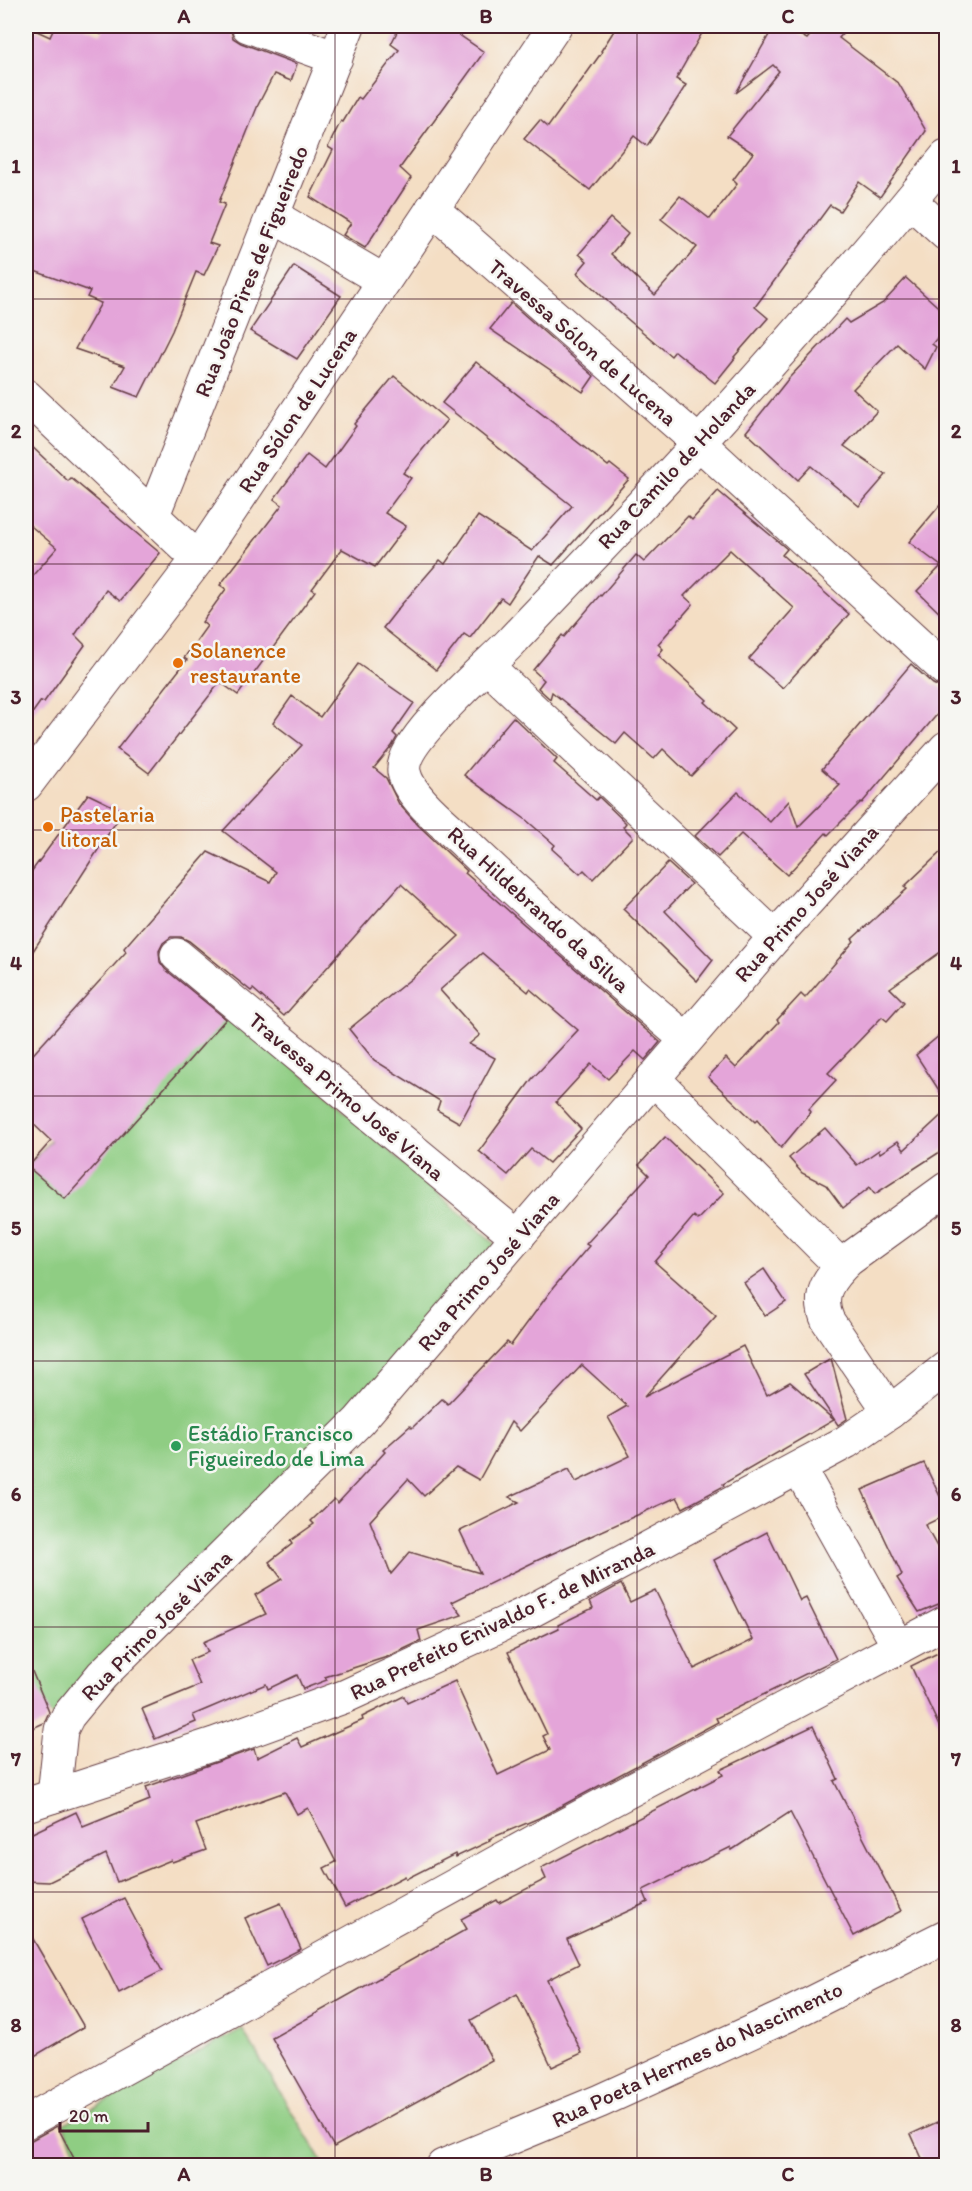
<svg xmlns="http://www.w3.org/2000/svg" width="972" height="2191" font-family="Itim,sans-serif">
  <style>
    .green { fill: #8fcd83; stroke: #6c7657; stroke-width: 1.5 }
    .building { fill: #e4a5d9; fill-rule: evenodd }
    .lines { fill: none; stroke-linecap: round; stroke-linejoin: round }
    .minor-casing { stroke: #643c42; stroke-width: 35 }
    .minor { stroke: #fff; stroke-width: 33 }
    .grid { fill: none; stroke: #4a1f2b; stroke-width: 1.5; stroke-opacity: 0.55 }
    .food-dot { fill: #e8710a; stroke: #f6f6f2; stroke-width: 2 }
    .leisure-dot { fill: #2e9e5b; stroke: #f6f6f2; stroke-width: 2 }
    .labels { text-anchor: middle; stroke-width: 5; stroke-linejoin: round; paint-order: stroke }
    .street-label { font-size: 22px; fill: #4a1f2b; stroke: #f6f6f2 }
    .food-label { font-size: 22px; fill: #c56008; stroke: #f6f6f2; text-anchor: start }
    .leisure-label { font-size: 22px; fill: #27864d; stroke: #f6f6f2; text-anchor: start }
    .neatline { fill: none; stroke: #4a1f2b; stroke-width: 2 }
    .grid-label { font-size: 20px; text-anchor: middle; font-weight: bold; fill: #4a1f2b }
  </style>
  <rect width="100%" height="100%" fill="#f6f6f2"/>
  <filter id="ink" filterUnits="userSpaceOnUse"><feTurbulence type="fractalNoise" baseFrequency=".0167" numOctaves="2"/><feDisplacementMap in="SourceGraphic" scale="12" xChannelSelector="R" yChannelSelector="G"/><feConvolveMatrix kernelMatrix="1 2 1 2 8 2 1 2 1" color-interpolation-filters="sRGB"/></filter>
  <filter id="wash" filterUnits="userSpaceOnUse"><feTurbulence type="fractalNoise" baseFrequency=".008" numOctaves="4" result="noise"/><feDisplacementMap in="SourceGraphic" scale="24" xChannelSelector="R" yChannelSelector="G"/><feGaussianBlur stdDeviation="1.35" result="paint"/><feColorMatrix in="noise" values="0 0 0 0 0 0 0 0 0 0 0 0 0 0 0 0 0 1.4 0 .05"/><feComposite in="paint" operator="in"/></filter>
  <g filter="url(#wash)">
    <rect width="100%" height="100%" fill="#f4dec4"/>
    <g class="green">
      <polygon points="195,979 502,1250 71,1732 26,1692 26,1165 28,1166"/>
      <polygon points="242,2029 324,2165 83,2165 63,2124"/>
    </g>
    <g id="blocks">
      <g class="building">
        <polygon points="26,26 50,37 55,26 81,26 101,34 105,26 230,26 233,38 241,43 297,64 291,81 274,74 258,105 219,202 225,204 209,243 218,246 204,275 196,272 172,331 139,397 113,387 125,366 75,349 101,303 87,297 90,291 26,268"/>
        <polygon points="400,26 446,26 484,52 400,168 411,178 365,248 343,235 351,223 310,197 333,150 328,147 341,121 343,122 358,97 361,99 399,50 391,44"/>
        <polygon points="617,26 706,26 676,79 686,85 647,146 634,136 590,190 524,139 540,120 548,127 602,52 601,51"/>
        <polygon points="774,26 784,26 807,39 818,26 849,26 839,38 899,84 926,131 880,197 859,182 840,211 830,205 755,307 768,318 734,357 735,358 715,383 675,351 671,356 618,311 577,273 587,261 579,254 610,218 628,234 611,254 655,295 697,247 661,219 680,196 710,219 737,184 733,180 753,153 727,136 779,71 773,65 736,93"/>
        <polygon points="294,266 341,296 297,359 250,331"/>
        <polygon points="906,278 946,314 946,327 932,344 936,347 925,369 897,344 853,389 877,411 844,446 886,475 859,506 811,466 798,480 746,432 789,378 845,319 849,323 883,303"/>
        <polygon points="511,303 594,376 583,392 490,329"/>
        <polygon points="476,362 608,466 610,464 629,479 553,565 539,556 508,603 501,598 470,638 464,634 436,670 383,628 401,605 440,560 445,564 478,516 532,551 572,506 442,403"/>
        <polygon points="394,376 447,420 403,473 411,478 385,513 406,526 375,567 342,549 312,589 315,591 238,695 220,682 149,773 117,749 187,660 184,658 207,626 202,622 226,589 220,585 282,505 274,499 307,455 325,469 356,426 354,424"/>
        <polygon points="26,441 68,481 71,478 160,553 120,601 106,590 75,635 85,645 44,702 41,701 26,722 26,583 57,548 26,522"/>
        <polygon points="718,491 787,549 782,555 849,614 783,688 749,659 794,608 730,550 684,596 693,604 658,644 663,649 658,655 707,700 705,702 735,730 691,776 663,749 654,759 625,733 616,744 552,692 550,699 538,688 544,680 533,670 562,635 564,637 600,595 601,596 636,555 644,562 688,516 692,520"/>
        <polygon points="946,498 946,619 917,591 941,566 909,542"/>
        <polygon points="358,664 414,703 393,733 397,737 392,746 374,768 386,778 399,804 418,825 467,871 465,873 660,1042 645,1060 635,1051 608,1079 591,1064 556,1102 581,1129 549,1163 531,1149 508,1175 479,1151 532,1079 578,1030 530,989 528,992 482,953 440,990 480,1035 469,1044 495,1058 460,1123 437,1110 440,1101 374,1060 349,1029 428,965 459,936 401,884 284,1016 253,989 251,991 189,941 181,937 171,937 163,943 159,951 160,962 165,969 226,1019 65,1199 28,1167 51,1141 26,1117 26,1062 126,952 124,948 208,852 270,882 276,872 223,831 302,745 273,723 292,696 320,717"/>
        <polygon points="911,664 933,684 946,690 946,704 862,803 861,802 828,835 826,833 787,875 741,834 718,857 695,836 738,792 770,822 789,801 798,827 840,785 822,769"/>
        <polygon points="513,717 557,759 554,763 596,800 599,797 626,823 623,827 633,837 593,879 584,870 580,874 552,849 555,845 525,819 464,775"/>
        <polygon points="88,794 123,811 26,962 26,879"/>
        <polygon points="946,847 946,948 890,988 904,1002 887,1021 882,1017 828,1073 836,1080 809,1109 811,1112 781,1148 757,1120 755,1122 708,1077 726,1058 736,1068 779,1022 777,1020 801,994 805,998 854,941 852,939 907,889 904,887"/>
        <polygon points="668,863 691,884 665,911 713,960 697,981 623,909"/>
        <polygon points="946,1030 946,1101 916,1055"/>
        <polygon points="946,1111 946,1148 875,1194 870,1187 843,1208 826,1185 802,1173 789,1158 825,1128 857,1165 879,1150 880,1153 898,1141 904,1150"/>
        <path d="M665,1137L724,1193L698,1220L694,1216L655,1262L716,1316L644,1397L743,1346L767,1395L790,1382L834,1420L723,1484L724,1486L683,1508L677,1497L538,1560L452,1602L462,1615L418,1630L421,1641L387,1657L325,1677L327,1680L303,1689L297,1675L268,1689L266,1684L193,1715L196,1722L155,1739L142,1709L200,1685L189,1660L208,1652L203,1642L266,1614L255,1595L282,1579L269,1562L292,1544L290,1541L314,1524L311,1521L334,1499L338,1503L385,1452L383,1450L410,1426L412,1428L442,1399L448,1404L507,1342L511,1345L553,1288L589,1246L586,1244L649,1175L639,1165ZM582,1365L627,1406L608,1417L630,1456L576,1482L569,1469L509,1497L519,1502L460,1531L480,1573L410,1552L391,1574L370,1521L408,1479L424,1496L456,1467L479,1480L511,1422L520,1431Z"/>
        <polygon points="764,1269 786,1302 765,1316 744,1283"/>
        <polygon points="831,1358 847,1419 838,1425 804,1374"/>
        <polygon points="924,1463 946,1509 946,1515 925,1525 946,1563 946,1601 919,1612 897,1578 902,1575 862,1490"/>
        <polygon points="767,1532 800,1601 806,1598 836,1659 716,1718 718,1722 539,1818 489,1839 490,1841 456,1857 455,1854 406,1879 405,1876 345,1907 324,1868 336,1862 308,1808 297,1814 285,1792 196,1824 206,1850 172,1862 171,1860 117,1882 106,1854 49,1882 26,1881 26,1836 76,1812 83,1827 150,1800 146,1787 254,1749 257,1758 297,1738 302,1747 363,1720 362,1717 404,1696 407,1703 455,1681 498,1775 550,1750 543,1736 547,1734 508,1652 559,1628 558,1625 593,1608 590,1601 621,1584 630,1602 655,1590 694,1669 753,1640 714,1560"/>
        <polygon points="946,1649 946,1741 911,1666"/>
        <polygon points="26,1657 49,1712 44,1723 26,1731"/>
        <polygon points="813,1726 838,1779 834,1781 901,1911 854,1936 790,1812 732,1850 731,1847 643,1890 648,1902 567,1939 579,1964 547,1980 582,2053 552,2067 517,1994 471,2020 492,2060 334,2147 272,2038 467,1929 461,1919 497,1900 499,1903 546,1879 541,1868 723,1775 720,1770"/>
        <polygon points="124,1898 162,1971 119,1993 82,1919"/>
        <polygon points="281,1903 301,1949 267,1966 245,1918"/>
        <polygon points="26,1927 84,2027 26,2061"/>
        <polygon points="946,2118 946,2156 925,2165 911,2134"/>
        <polygon points="57,2126 78,2166 26,2166 26,2143"/>
      </g>
    </g>
  </g>
  <g filter="url(#ink)">
    <use href="#blocks" fill-opacity="0" stroke="#643c42" stroke-width="1.5"/>
    <g class="lines">
      <defs>
        <g id="minor">
          <polyline points="248,26 336,58"/>
          <polyline points="910,201 946,234"/>
          <polyline points="432,209 699,443 946,670"/>
          <polyline points="273,216 384,281"/>
          <polyline points="26,396 198,559"/>
          <polyline points="153,515 348,26"/>
          <polyline points="488,667 775,937"/>
          <polyline points="26,785 198,559 555,26"/>
          <polyline points="177,955 518,1237"/>
          <path d="M686,1039C612,976 538,913 467,845C449,827 409,798 404,772C399,742 488,666 510,643C573,576 637,511 699,443C783,350 867,254 946,157"/>
          <polyline points="653,1078 841,1266"/>
          <path d="M890,1412L828,1321C816,1295 829,1278 848,1260L946,1189"/>
          <polyline points="799,1468 899,1647"/>
          <polyline points="54,1796 61,1730 68,1716 102,1675 359,1421 775,937 946,748"/>
          <polyline points="26,1805 214,1744 346,1696 529,1612 846,1442 890,1412 946,1368"/>
          <polyline points="26,2122 550,1833 946,1622"/>
          <polyline points="443,2166 600,2101 788,2015 946,1936"/>
        </g>
      </defs>
      <use href="#minor" class="minor-casing"/>
      <use href="#minor" class="minor"/>
    </g>
  </g>
  <path class="grid" d="M335,26V2166M637,26V2166M26,299H946M26,564H946M26,830H946M26,1096H946M26,1361H946M26,1627H946M26,1892H946"/>
  <g class="food-dot">
    <circle cx="178" cy="663" r="6"/>
    <circle cx="48" cy="827" r="6"/>
  </g>
  <circle class="leisure-dot" cx="176" cy="1446" r="6"/>
  <g class="labels">
    <g class="street-label">
      <text transform="translate(251 271) rotate(-68)" y="8">Rua João Pires de Figueiredo</text>
      <text transform="translate(583 342) rotate(41)" y="8">Travessa Sólon de Lucena</text>
      <text transform="translate(297 410) rotate(-56)" y="8">Rua Sólon de Lucena</text>
      <text transform="translate(676 465) rotate(-47)" y="8">Rua Camilo de Holanda</text>
      <text transform="translate(806 903) rotate(-48)" y="8">Rua Primo José Viana</text>
      <text transform="translate(539 909) rotate(42)" y="8">Rua Hildebrando da Silva</text>
      <text transform="translate(347 1096) rotate(40)" y="8">Travessa Primo José Viana</text>
      <text transform="translate(488 1271) rotate(-49)" y="8">Rua Primo José Viana</text>
      <text transform="translate(502 1620) rotate(-26)" y="8">Rua Prefeito Enivaldo F. de Miranda</text>
      <text transform="translate(156 1625) rotate(-45)" y="8">Rua Primo José Viana</text>
      <text transform="translate(697 2054) rotate(-25)" y="8">Rua Poeta Hermes do Nascimento</text>
    </g>
    <g class="food-label">
      <text x="190" y="658">Solanence<tspan x="190" dy="25">restaurante</tspan></text>
      <text x="60" y="822">Pastelaria<tspan x="60" dy="25">litoral</tspan></text>
    </g>
    <g class="leisure-label">
      <text x="188" y="1441">Estádio Francisco<tspan x="188" dy="25">Figueiredo de Lima</tspan></text>
    </g>
  </g>
  <rect width="972" height="2191" fill="none" stroke="#f6f6f2" stroke-width="66"/>
  <path d="M60 2122v9h88v-9" fill="none" stroke="#4a1f2b" stroke-width="3"/>
  <text x="69" y="2122" font-size="18" fill="#4a1f2b" stroke="#f6f6f2" stroke-width="4.5" paint-order="stroke">20 m</text>
  <rect x="33" y="33" width="906" height="2125" class="neatline"/>
  <g class="grid-label">
    <text x="184" y="23">A</text>
    <text x="486" y="23">B</text>
    <text x="788" y="23">C</text>
    <text x="16" y="173">1</text>
    <text x="956" y="173">1</text>
    <text x="16" y="438">2</text>
    <text x="956" y="438">2</text>
    <text x="16" y="704">3</text>
    <text x="956" y="704">3</text>
    <text x="16" y="970">4</text>
    <text x="956" y="970">4</text>
    <text x="16" y="1235">5</text>
    <text x="956" y="1235">5</text>
    <text x="16" y="1501">6</text>
    <text x="956" y="1501">6</text>
    <text x="16" y="1766">7</text>
    <text x="956" y="1766">7</text>
    <text x="16" y="2032">8</text>
    <text x="956" y="2032">8</text>
    <text x="184" y="2181">A</text>
    <text x="486" y="2181">B</text>
    <text x="788" y="2181">C</text>
  </g>
</svg>
